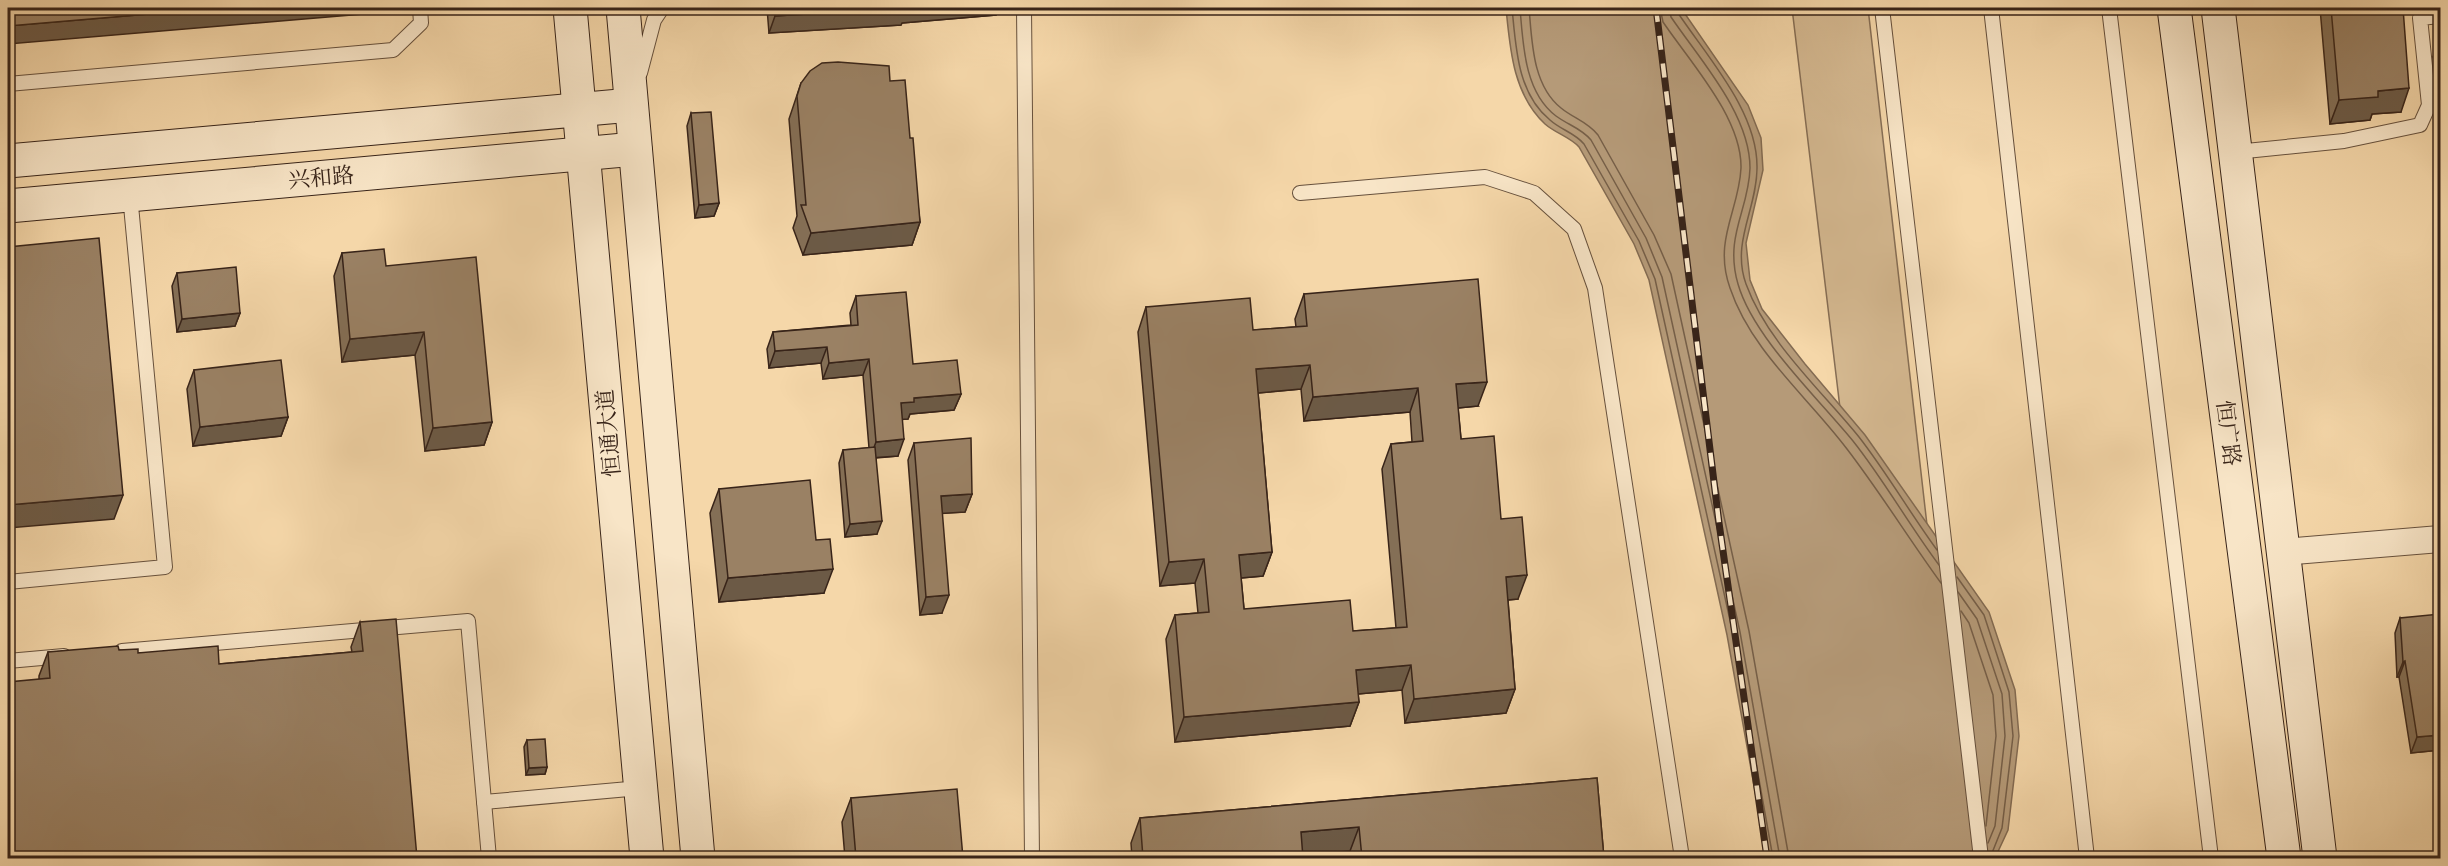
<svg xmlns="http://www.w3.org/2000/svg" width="2448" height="866" font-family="'EB Garamond','Noto Serif SC',serif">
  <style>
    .green { fill: #d5b991; stroke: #866e55; stroke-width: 1.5 }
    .water { fill: #b59a78; stroke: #836b52; stroke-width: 1.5 }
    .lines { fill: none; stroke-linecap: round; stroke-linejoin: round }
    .shore { stroke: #765f48; stroke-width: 1.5 }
    .lane-casing { stroke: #67513d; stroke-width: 16 }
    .street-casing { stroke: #67513d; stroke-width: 28 }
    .secondary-casing { stroke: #382419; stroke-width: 35 }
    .lane { stroke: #f8e5c7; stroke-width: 14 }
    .street { stroke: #f8e5c7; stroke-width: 26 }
    .secondary { stroke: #f8e5c7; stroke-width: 33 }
    .rail-casing { stroke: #382419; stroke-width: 7 }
    .rail { stroke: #f8e5c7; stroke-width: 4.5; stroke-dasharray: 14; stroke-linecap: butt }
    .wall { fill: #846f56; stroke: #382419; stroke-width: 1.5; fill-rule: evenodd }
    .shaded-wall { fill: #6c5a46; stroke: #382419; stroke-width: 1.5 }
    .building { fill: #9a8164; stroke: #382419; stroke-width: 1.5; fill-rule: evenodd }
    .labels { text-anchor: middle; stroke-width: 6; stroke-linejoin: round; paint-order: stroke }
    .street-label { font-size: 22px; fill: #382419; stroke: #f8e5c7 }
  </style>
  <rect width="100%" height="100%" fill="#f5d7a9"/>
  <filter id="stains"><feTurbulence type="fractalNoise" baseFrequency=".00333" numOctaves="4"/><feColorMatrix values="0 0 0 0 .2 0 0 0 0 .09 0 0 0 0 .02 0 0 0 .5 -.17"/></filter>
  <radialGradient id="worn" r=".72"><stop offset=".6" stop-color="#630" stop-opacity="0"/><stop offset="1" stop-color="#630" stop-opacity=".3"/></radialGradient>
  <g class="green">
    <polygon points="1792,8 1868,8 1965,858 1894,858"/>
    <polygon points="2440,48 2440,90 2430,78 2429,61"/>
  </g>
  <path class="water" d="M1506,8H1681L1748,105L1761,138L1763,170L1746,243L1750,280L1762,309L1805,364L1865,435L1989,612L2015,690L2019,736L2008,830L1995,858H1767L1727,635L1649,280L1634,244L1579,147C1570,137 1555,133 1545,124C1513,94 1510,49 1506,8Z"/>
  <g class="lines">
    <g class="shore">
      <path d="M1512,8C1516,47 1517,93 1550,120C1561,130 1575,133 1584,144L1639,241L1655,279L1733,634L1773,858"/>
      <path d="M1520,8C1523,43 1524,92 1556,116C1568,125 1581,128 1591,140L1646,238L1662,277L1740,632L1780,858"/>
      <path d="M1529,8C1532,40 1532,85 1561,108C1573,118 1588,122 1598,135L1654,235L1671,274L1749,631L1789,858"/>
      <path d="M1660,8L1663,22C1690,62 1742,118 1741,168C1739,211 1713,240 1730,288C1751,351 1808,397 1847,449C1880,492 1909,539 1941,583"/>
      <path d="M1669,8L1671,17C1700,60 1750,114 1750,168C1749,210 1724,236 1738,284C1753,337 1818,398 1853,441C1884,480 1909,525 1939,565"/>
      <path d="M1676,8L1678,13C1708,58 1758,112 1757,168C1757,209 1731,242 1746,284C1767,342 1821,390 1859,437C1887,473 1910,513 1937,550"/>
      <polyline points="1957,577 1984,615 2009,692 2013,736 2002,828 1990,858"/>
      <polyline points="1958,592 1977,619 2002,694 2005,736 1995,826 1988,843"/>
      <polyline points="1961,611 1969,623 1993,695 1996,736 1986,826"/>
    </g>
    <defs>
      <g id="lane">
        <polyline points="1024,8 1032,858"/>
        <polyline points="1882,8 1981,858"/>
        <polyline points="1991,8 2087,858"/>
        <polyline points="2109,8 2211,858"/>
        <polyline points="640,73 654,20 662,8"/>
        <polyline points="8,84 393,50 421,23 420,8"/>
        <polyline points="2236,152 2344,141 2420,125 2429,105 2420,18 2440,16"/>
        <polyline points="1300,193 1485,177 1534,193 1574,229 1595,288 1682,858"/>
        <polyline points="8,582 165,567 130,195"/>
        <polyline points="122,651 468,621 489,858"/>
        <polyline points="8,661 64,656"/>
        <polyline points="484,802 640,788"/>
      </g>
      <polyline id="street" points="2283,552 2440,539"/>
      <g id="secondary">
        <polyline points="570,8 647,858"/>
        <polyline points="623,8 698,858"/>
        <polyline points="2174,8 2284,858"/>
        <polyline points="2218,8 2320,858"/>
        <polyline points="8,161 631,105"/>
        <polyline points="8,206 635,149"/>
      </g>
    </defs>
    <use href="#lane" class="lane-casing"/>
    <use href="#street" class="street-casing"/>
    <use href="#secondary" class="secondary-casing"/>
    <use href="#lane" class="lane"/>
    <use href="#street" class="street"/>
    <use href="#secondary" class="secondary"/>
    <defs>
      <polyline id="rail" points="1656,8 1719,523 1767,858"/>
    </defs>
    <use href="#rail" class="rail-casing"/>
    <use href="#rail" class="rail"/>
  </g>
  <g class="wall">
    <polygon points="767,8 999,8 996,15 902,23 901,25 769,33"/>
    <polygon points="2320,8 2403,8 2401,112 2372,114 2370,120 2330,124"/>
    <polygon points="801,83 910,138 920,222 912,245 803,255 793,228 797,216 789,119"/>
    <polygon points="691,113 719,203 714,216 695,218 687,126"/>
    <polygon points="342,253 386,266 492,422 484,445 425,451 415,355 342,362 334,276"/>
    <polygon points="177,273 240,313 235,326 177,332 172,286"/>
    <path d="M1304,294L1478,406L1458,408L1461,439L1501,519L1518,599L1508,600L1515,689L1506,713L1405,723L1402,690L1358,694L1359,702L1350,726L1175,742L1166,639L1175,615L1198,613L1195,583L1160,586L1138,332L1146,307L1253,330L1296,327L1295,319ZM1301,389L1304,421L1410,412L1412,442L1391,444L1382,469L1396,628L1353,631L1244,609L1241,578L1263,576L1272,552L1258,393Z"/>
    <polygon points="856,296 913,364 961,394 954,410 910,414 908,419 902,419 898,456 876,458 877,534 845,537 839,463 843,450 869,448 863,375 823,379 821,363 769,368 767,349 773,332 851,325 850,313"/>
    <polygon points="194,370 288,417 281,436 193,446 187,389"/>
    <polygon points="914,443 972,494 965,512 942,513 942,613 920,615 908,460"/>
    <polygon points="719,489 816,540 824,593 719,602 710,513"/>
    <polygon points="2400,618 2440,750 2411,753 2399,677 2397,677 2395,633"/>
    <polygon points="360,622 417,858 39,679 39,676 48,652 119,650 219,664 352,652 351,647"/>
    <polygon points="527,740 547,767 545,774 526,775 524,747"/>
    <polygon points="1597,778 1604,858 1351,858 1350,851 1303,856 1303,858 1132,858 1131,843 1140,818"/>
    <polygon points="851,798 963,858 845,858 842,822"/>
  </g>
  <g class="shaded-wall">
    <polygon points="220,8 377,8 375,13 8,44 8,26"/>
    <polygon points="907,8 999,8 996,15 902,23 901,25 769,33 775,16"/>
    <polygon points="2409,88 2401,112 2372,114 2370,120 2330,124 2339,100 2378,91"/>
    <polygon points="719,203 714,216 695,218 699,205"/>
    <polygon points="920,222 912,245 803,255 811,233"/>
    <polygon points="240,313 235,326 177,332 182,319"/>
    <polygon points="424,332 415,355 342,362 350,339"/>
    <polygon points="827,347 821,363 769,368 775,351"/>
    <polygon points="869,359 863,375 823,379 829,363"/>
    <polygon points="1310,365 1301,389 1247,394 1256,369"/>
    <polygon points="1487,382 1478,406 1448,409 1456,384"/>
    <polygon points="1418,388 1410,412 1304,421 1313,397"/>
    <polygon points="961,394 954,410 910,414 908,419 895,420 901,403 914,398"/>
    <polygon points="288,417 281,436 193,446 200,427"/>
    <polygon points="492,422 484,445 425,451 433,428"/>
    <polygon points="904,439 898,456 870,458 876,442"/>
    <polygon points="972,494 965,512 934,514 941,496"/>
    <polygon points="123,495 114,519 8,528 8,505"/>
    <polygon points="882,521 877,534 845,537 850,524"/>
    <polygon points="1272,552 1263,576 1230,579 1239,555"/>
    <polygon points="1204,559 1195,583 1160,586 1169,562"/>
    <polygon points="833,569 824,593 719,602 728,578"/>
    <polygon points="1527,575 1518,599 1497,601 1506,577"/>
    <polygon points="949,595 942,613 920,615 926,597"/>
    <polygon points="2405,661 2399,677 2397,677 2403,662"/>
    <polygon points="1411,665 1402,690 1347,695 1356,670"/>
    <polygon points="1515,689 1506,713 1405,723 1414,699"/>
    <polygon points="1359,702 1350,726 1175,742 1184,717"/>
    <polygon points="2440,735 2440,750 2411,753 2417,737"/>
    <polygon points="547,767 545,774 526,775 529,768"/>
    <polygon points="1359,827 1350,851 1292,857 1301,832"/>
  </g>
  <g class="building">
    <polygon points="8,8 220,8 8,26"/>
    <polygon points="775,8 908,8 775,16"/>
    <polygon points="2331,8 2403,8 2409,88 2378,91 2378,97 2339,100"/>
    <polygon points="838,62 889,66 890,81 905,80 910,138 913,138 920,222 811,233 801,205 806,205 797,96 801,83 810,71 822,63"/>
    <polygon points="711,112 719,203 699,205 691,113"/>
    <polygon points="99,238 123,495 8,505 8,247"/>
    <polygon points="384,249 386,266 476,257 492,422 433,428 424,332 350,339 342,253"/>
    <polygon points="236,267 240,313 182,319 177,273"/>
    <path d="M1478,279L1487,382L1456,384L1461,439L1494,436L1501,519L1522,517L1527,575L1506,577L1515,689L1414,699L1411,665L1356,670L1359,702L1184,717L1175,615L1209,612L1204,559L1169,562L1146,307L1250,298L1253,330L1307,326L1304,294ZM1310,365L1313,397L1418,388L1423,441L1391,444L1407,627L1353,631L1350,600L1244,609L1239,555L1272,552L1256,369Z"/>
    <polygon points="906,292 913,364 957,360 961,394 914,398 914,402 901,403 904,439 876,442 869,359 829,363 827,347 775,351 773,332 858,325 856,296"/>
    <polygon points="281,360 288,417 200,427 194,370"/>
    <polygon points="971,438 972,494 941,496 949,595 926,597 914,443"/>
    <polygon points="875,447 882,521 850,524 843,450"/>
    <polygon points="810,480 816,540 830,539 833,569 728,578 719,489"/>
    <polygon points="2440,614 2440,735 2417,737 2405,661 2403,662 2400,618"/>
    <polygon points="396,619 417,858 8,858 8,682 50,678 48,652 118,646 119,650 138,649 138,653 218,646 219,664 363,651 360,622"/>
    <polygon points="545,739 547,767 529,768 527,740"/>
    <polygon points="1597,778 1604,858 1362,858 1359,827 1301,832 1303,858 1143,858 1140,818"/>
    <polygon points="957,789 963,858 856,858 851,798"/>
  </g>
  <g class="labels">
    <g class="street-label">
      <text transform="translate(321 177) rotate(-5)" y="8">兴和路</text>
      <text transform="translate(608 433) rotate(-95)" y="8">恒通大道</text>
      <text transform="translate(2229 433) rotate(83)" y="8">恒广路</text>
    </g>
  </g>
  <rect width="2448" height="866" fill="none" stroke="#f5d7a9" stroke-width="30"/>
  <rect x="9" y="9" width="2430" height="848" fill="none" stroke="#382419" stroke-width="3"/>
  <rect x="15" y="15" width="2418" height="836" fill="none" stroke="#382419" stroke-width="1.5"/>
  <rect width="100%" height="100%" filter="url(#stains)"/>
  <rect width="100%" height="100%" fill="url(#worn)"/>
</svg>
